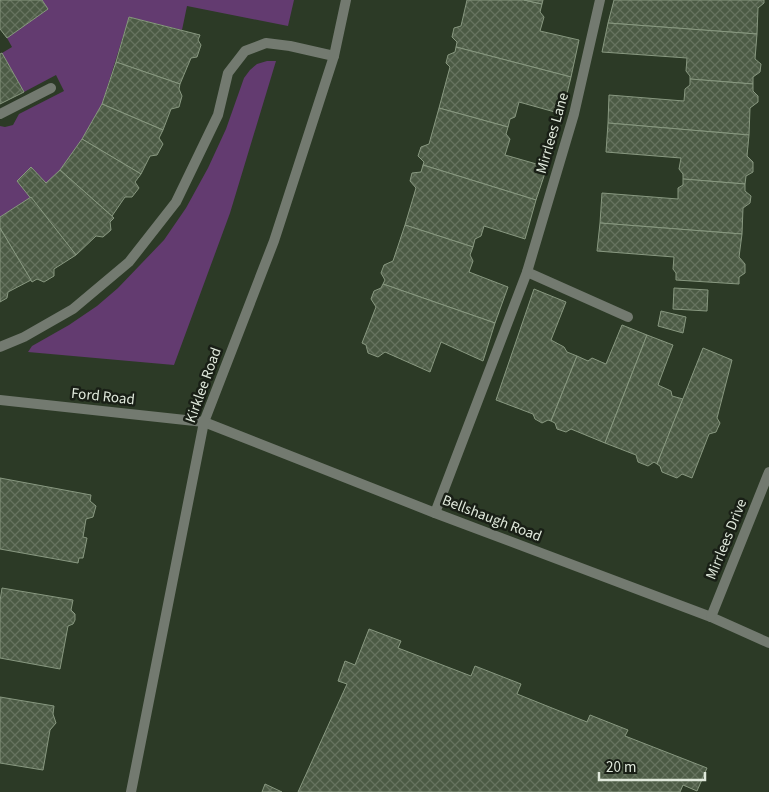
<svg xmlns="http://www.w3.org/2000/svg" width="769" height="792" font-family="'Source Sans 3',sans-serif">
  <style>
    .green { fill: #633b70 }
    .building { fill: url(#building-cross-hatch); stroke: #889880 }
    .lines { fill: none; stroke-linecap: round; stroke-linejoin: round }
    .service { stroke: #737a70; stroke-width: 10 }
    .minor { stroke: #737a70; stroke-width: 10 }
    .labels { text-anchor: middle; stroke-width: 5; stroke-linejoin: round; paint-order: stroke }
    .street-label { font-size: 15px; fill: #e0e9dc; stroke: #191f16 }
  </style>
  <defs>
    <pattern id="building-cross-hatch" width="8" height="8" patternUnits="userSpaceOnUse" patternTransform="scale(1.25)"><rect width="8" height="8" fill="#4c5b45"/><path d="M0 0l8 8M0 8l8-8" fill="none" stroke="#66735f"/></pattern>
  </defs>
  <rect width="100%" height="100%" fill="#2c3a26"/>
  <g class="green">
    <polygon points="42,0 294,0 288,26 187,6 182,30 129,17 102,104 82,139 60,170 46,183 31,167 17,181 31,197 0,217 0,126 5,127 13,125 19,114 64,91 56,75 24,92 2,53 12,47 7,38 48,9"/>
    <polygon points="267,61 276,61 230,213 174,365 28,352 32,346 69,325 97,306 118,288 164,240 186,208 208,168 226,129 244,78 250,70 257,64"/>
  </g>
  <g class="building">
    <polygon points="0,0 42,0 48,9 7,38 0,29"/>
    <polygon points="467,0 524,0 542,4 540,12 544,17 540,31 579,40 571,77 456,47 457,42 452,37 454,28 461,26"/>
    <polygon points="524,0 543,0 542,4"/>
    <polygon points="614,0 764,0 764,3 758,8 757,34 608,23"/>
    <polygon points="129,17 200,35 198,40 201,45 197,57 191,58 180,84 116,62"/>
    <polygon points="608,23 757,34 755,59 761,64 760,72 753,77 753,84 690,79 690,76 686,71 687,58 602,52"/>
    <polygon points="456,47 571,77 562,114 519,102 515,117 510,119 508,127 439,108 450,67 446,63 448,55 455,52"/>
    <polygon points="2,53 24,92 0,104 0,54"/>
    <polygon points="116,62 180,84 179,89 182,96 179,107 171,109 163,130 102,104"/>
    <polygon points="690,79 753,84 753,91 758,96 758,102 750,108 749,135 608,123 609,95 684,101 685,89 690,85"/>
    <polygon points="102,104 163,130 159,138 163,144 157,155 150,156 141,174 82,139"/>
    <polygon points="439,108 508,127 506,134 510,139 505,155 547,167 536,200 423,165 424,162 418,156 421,147 429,144"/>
    <polygon points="608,123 749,135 747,156 753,162 753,172 746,176 745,184 683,179 683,174 679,169 681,158 606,152"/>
    <polygon points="82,139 141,174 135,182 139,188 132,197 125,197 112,216 60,170"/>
    <polygon points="423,165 536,200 525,239 484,226 481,236 475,239 473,247 405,225 416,188 410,181 412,173 421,172"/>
    <polygon points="31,167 46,183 60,170 114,218 110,222 111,230 103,237 96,236 76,255 17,181"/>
    <polygon points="683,179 745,184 745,191 751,196 750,203 743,208 742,234 600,223 602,193 678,199 678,188 683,185"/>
    <polygon points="31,197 76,255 54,269 54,276 44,282 37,279 32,282 0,228 0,217"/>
    <polygon points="600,223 742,234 739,257 745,264 745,273 739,277 739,284 676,280 676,273 673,269 674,257 597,251"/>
    <polygon points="405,225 473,247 470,255 473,261 469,272 508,287 495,323 383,284 385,280 381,273 384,265 393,261"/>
    <polygon points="0,228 31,280 8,292 7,298 0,302"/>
    <polygon points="383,284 495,323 483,361 441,342 430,372 385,352 378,357 368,353 366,345 362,343 376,307 371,299 374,291 381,288"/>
    <polygon points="674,288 708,290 707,311 673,309"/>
    <polygon points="534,289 566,302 551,340 564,347 567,352 577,356 551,421 548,420 542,423 535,419 533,414 496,400"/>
    <polygon points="661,311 686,317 683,333 658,326"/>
    <polygon points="622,325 647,335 605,443 571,429 566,432 557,429 555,423 551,421 577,356 588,361 592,358 606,364"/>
    <polygon points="647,335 673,345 658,385 671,391 672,396 683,399 657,464 654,462 648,466 638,462 636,455 605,443"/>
    <polygon points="703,348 732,360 717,418 720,423 716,432 709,434 692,478 682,474 677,478 662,472 660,466 657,464"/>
    <polygon points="0,478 91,495 90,501 96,506 93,517 86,519 83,537 87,538 83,558 79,558 78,563 0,549"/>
    <polygon points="2,588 73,600 71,610 75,614 75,620 73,624 68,626 60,669 0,658 0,601"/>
    <polygon points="369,629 401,641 398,648 471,676 475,666 521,684 517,694 587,722 590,715 628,730 625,736 707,768 697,791 683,785 680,792 298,792 347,684 338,681 345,661 355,665"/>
    <polygon points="0,697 54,706 53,714 56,723 50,730 43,770 0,763"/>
    <polygon points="265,784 282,792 262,792"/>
  </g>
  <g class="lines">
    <g class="service">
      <polyline points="0,114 51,88"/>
      <polyline points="527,272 628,317"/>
      <polyline points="435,513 527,272 574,114 600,0"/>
    </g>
    <g class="minor">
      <polyline points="0,347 24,337 73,309 129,262 176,202 218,115 228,73 245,51 266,43 290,46 334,56"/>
      <polyline points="0,400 204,422 435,513 711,617 769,643"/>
      <polyline points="711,617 769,472"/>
      <polyline points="131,792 204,422 274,241 334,56 346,0"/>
    </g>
  </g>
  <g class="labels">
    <g class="street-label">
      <text transform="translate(552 133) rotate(-74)" y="5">Mirrlees Lane</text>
      <text transform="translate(203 385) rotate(-70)" y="5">Kirklee Road</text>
      <text transform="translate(103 396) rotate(6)" y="5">Ford Road</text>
      <text transform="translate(492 518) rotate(21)" y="5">Bellshaugh Road</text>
      <text transform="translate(726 539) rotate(-68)" y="5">Mirrlees Drive</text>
    </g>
  </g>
  <path d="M599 772v8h106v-8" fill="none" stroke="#e0e9dc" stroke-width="2.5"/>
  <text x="606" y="772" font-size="15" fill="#e0e9dc" stroke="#191f16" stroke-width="4" paint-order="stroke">20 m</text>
</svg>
